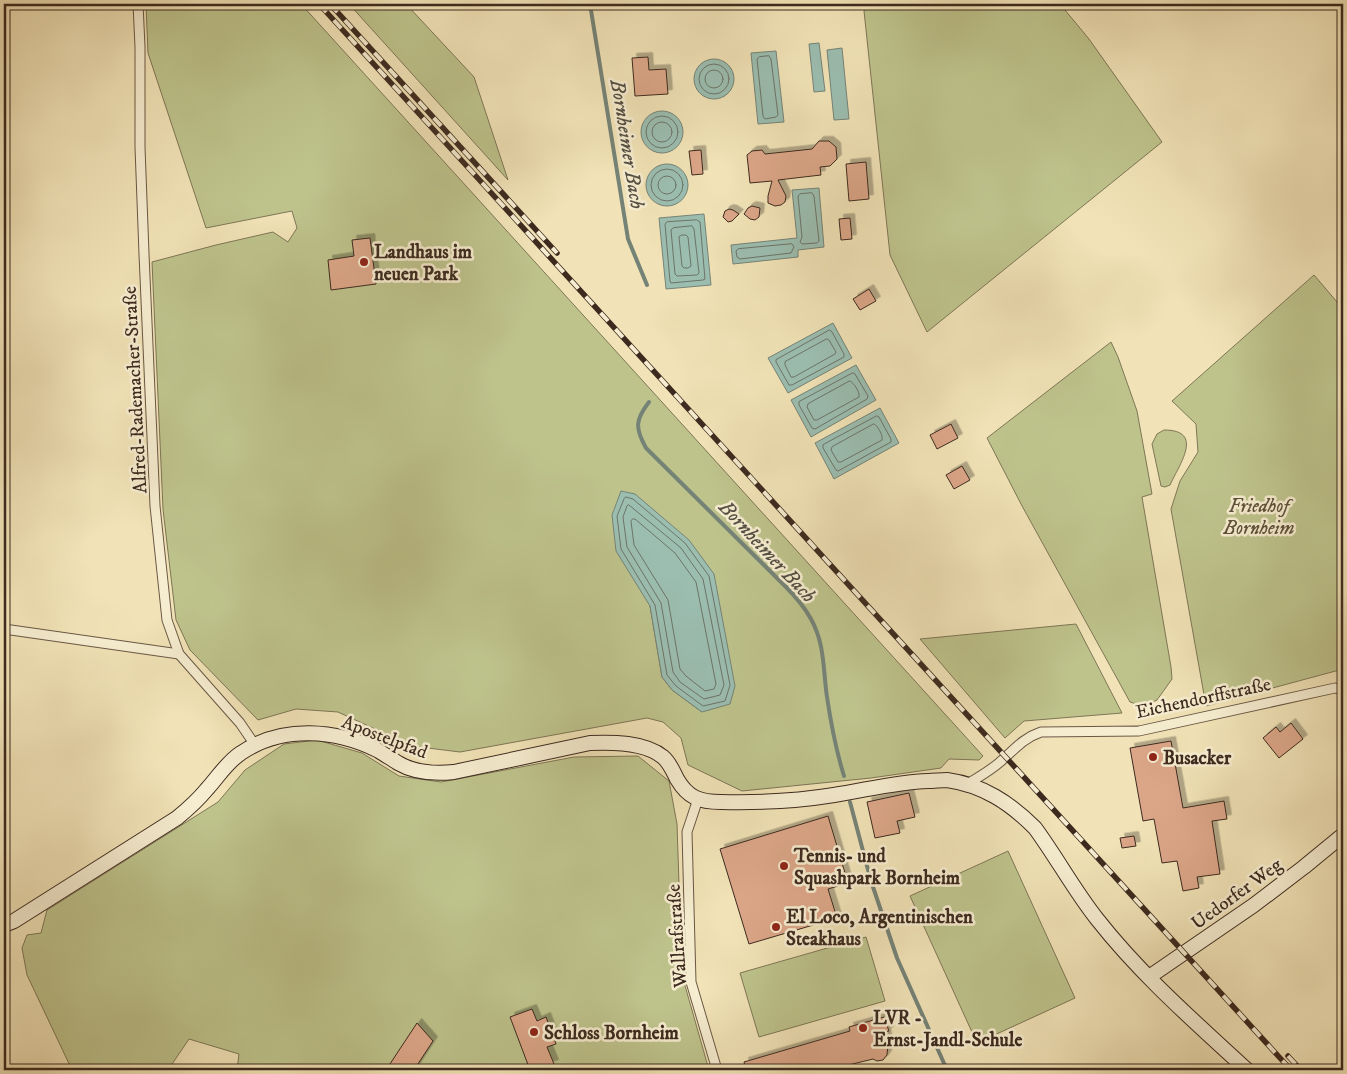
<svg xmlns="http://www.w3.org/2000/svg" width="1347" height="1074" font-family="'IM FELL DW Pica',serif">
  <style>
    .green { fill: #bec38c; stroke: #7e7656; fill-rule: evenodd }
    .water { fill: #9bbeb1; stroke: #758377 }
    .lines { fill: none; stroke-linecap: round; stroke-linejoin: round }
    .shore { stroke: #6c7468; stroke-width: 1 }
    .stream { stroke: #758377; stroke-width: 4 }
    .building { fill: #dba688; stroke: #3d2a1f; filter: url(#shadow) }
    .street-casing { stroke: #6a5845; stroke-width: 11 }
    .secondary-casing { stroke: #3d2a1f; stroke-width: 16 }
    .street { stroke: #f6edd0; stroke-width: 9 }
    .secondary { stroke: #f6edd0; stroke-width: 14 }
    .rail-casing { stroke: #3d2a1f; stroke-width: 5.5 }
    .rail { stroke: #f6edd0; stroke-width: 4; stroke-dasharray: 11; stroke-linecap: butt }
    .poi-dot { fill: #8f2418; stroke: #f6edd0; stroke-width: 2 }
    .labels { text-anchor: middle; stroke-width: 5; stroke-linejoin: round; paint-order: stroke }
    .poi-label { font-size: 19px; font-weight: bold; fill: #3d2a1f; stroke: #f6edd0; text-anchor: start }
    .street-label { font-size: 19px; fill: #3d2a1f; stroke: #f6edd0 }
    .park-label { font-size: 19px; font-style: italic; fill: #5d503a; stroke: #f6edd0 }
    .water-label { font-size: 20px; font-style: italic; fill: #544f44; stroke: #f6edd0 }
  </style>
  <defs>
    <filter id="shadow"><feDropShadow dx="4.5" dy="-4.5" stdDeviation="0" flood-color="#0004"/></filter>
  </defs>
  <rect width="100%" height="100%" fill="#f1e3b7"/>
  <filter id="stains"><feTurbulence type="fractalNoise" baseFrequency=".004" numOctaves="4"/><feColorMatrix values="0 0 0 0 .2 0 0 0 0 .09 0 0 0 0 .02 0 0 0 .5 -.17"/></filter>
  <radialGradient id="worn" r=".72"><stop offset=".6" stop-color="#630" stop-opacity="0"/><stop offset="1" stop-color="#630" stop-opacity=".3"/></radialGradient>
  <g class="green">
    <path d="M146,4H301L983,756L979,760L949,759L941,768L871,778L742,791L688,765L681,738L663,722L647,718L460,752L412,746L338,712L296,709L258,720L190,650L176,620L163,509L152,262L216,245L273,232L288,242L297,228L292,211L206,228L148,53ZM650,606L702,712L672,690L662,677Z"/>
    <polygon points="349,4 406,4 474,77 508,180"/>
    <polygon points="868,4 1060,4 1089,39 1162,142 927,332 890,255 864,11"/>
    <polygon points="1314,275 1343,309 1343,669 1206,706 1171,509 1180,481 1198,452 1196,424 1172,401"/>
    <polygon points="1111,342 1118,357 1137,411 1152,494 1142,497 1171,667 1172,679 1157,700 1143,706 1130,702 1021,504 987,438"/>
    <path d="M1164,430C1205,430 1179,465 1170,485L1165,487L1161,486L1152,444L1157,434Z"/>
    <polygon points="1076,624 1122,713 1024,721 1005,738 920,639"/>
    <polygon points="317,740 362,753 399,776 441,782 574,757 638,756 669,781 677,824 682,975 709,1070 237,1070 239,1054 189,1039 168,1070 72,1070 27,975 22,948 27,935 41,933 47,910 218,802 245,770 284,744"/>
    <polygon points="1008,851 1075,998 977,1043 910,896"/>
    <polygon points="866,937 885,1001 759,1037 740,973"/>
  </g>
  <g class="water">
    <polygon points="819,43 825,91 814,92 809,44"/>
    <polygon points="842,48 849,119 834,120 827,50"/>
    <polygon points="776,51 784,122 758,124 751,53"/>
    <circle cx="714" cy="79" r="20"/>
    <circle cx="662" cy="132" r="21"/>
    <circle cx="667" cy="185" r="21"/>
    <polygon points="819,188 824,247 798,250 798,257 733,264 731,245 797,238 792,190"/>
    <polygon points="704,214 711,285 666,289 659,218"/>
    <polygon points="833,323 852,358 788,393 768,358"/>
    <polygon points="856,365 876,400 811,437 791,400"/>
    <polygon points="880,408 899,443 834,479 815,443"/>
    <polygon points="621,491 635,494 689,540 714,574 735,686 730,704 702,712 672,690 662,677 650,606 616,551 612,515"/>
  </g>
  <g class="lines">
    <g class="shore">
      <polygon points="769,56 771,59 778,115 776,117 765,119 763,116 757,59 759,57"/>
      <circle cx="714" cy="79" r="15"/>
      <circle cx="714" cy="79" r="9"/>
      <circle cx="662" cy="132" r="16"/>
      <circle cx="662" cy="132" r="10"/>
      <circle cx="667" cy="185" r="16"/>
      <circle cx="667" cy="185" r="9"/>
      <polygon points="812,193 814,196 819,241 817,243 802,244 800,242 802,237 798,196 800,194"/>
      <polygon points="697,220 700,222 705,279 703,280 671,283 670,281 665,224 667,222"/>
      <polygon points="692,226 694,229 699,273 697,275 677,276 675,274 671,230 673,228"/>
      <polygon points="682,235 686,235 688,237 691,266 688,268 684,268 682,266 679,237"/>
      <polygon points="792,244 794,247 791,253 740,259 737,257 736,251 738,249"/>
      <polygon points="830,330 832,332 844,354 844,357 792,385 789,385 776,362 776,360"/>
      <polygon points="827,339 829,340 836,352 835,354 794,377 791,377 785,365 785,362"/>
      <polygon points="853,373 855,374 868,396 867,399 815,429 812,428 799,405 799,402"/>
      <path d="M850,381C854,383 860,392 859,397L817,420H814L807,407L808,404Z"/>
      <polygon points="877,416 879,417 891,439 891,442 838,471 836,470 823,448 823,445"/>
      <path d="M874,424C878,426 883,435 882,440L841,462H838L831,450L832,447Z"/>
      <polygon points="626,497 633,499 685,543 709,576 730,685 725,701 703,706 676,686 667,675 655,605 621,549 617,516 624,499"/>
      <polygon points="629,505 681,548 703,579 724,685 720,695 704,699 680,682 673,672 661,603 627,547 623,517 627,506"/>
      <polygon points="633,519 635,519 675,553 696,582 716,684 714,689 705,691 686,676 680,669 668,600 634,545 631,521"/>
    </g>
    <g class="stream">
      <polyline points="590,4 628,239 647,285"/>
      <path d="M649,402C635,420 635,428 646,448L785,586C795,596 804,606 811,619C825,644 823,670 827,697C831,724 836,750 844,776"/>
      <polyline points="850,802 871,881 897,958 947,1070"/>
    </g>
  </g>
  <g class="building">
    <polygon points="648,57 649,70 666,69 668,94 635,96 632,58"/>
    <polygon points="819,141 829,141 836,147 837,159 830,166 820,167 821,175 778,180 786,196 785,202 781,205 775,206 768,203 768,196 772,181 750,183 747,155 752,151 762,150 765,154 812,149"/>
    <polygon points="701,150 703,174 692,175 689,151"/>
    <polygon points="866,162 869,199 849,201 846,164"/>
    <polygon points="752,206 760,208 759,217 755,220 750,219 744,214 748,208"/>
    <polygon points="729,209 733,210 739,214 732,221 728,222 723,217 725,211"/>
    <polygon points="850,218 852,239 841,240 839,219"/>
    <polygon points="370,238 376,284 331,290 328,260 354,256 352,240"/>
    <polygon points="869,289 876,301 860,310 853,299"/>
    <polygon points="951,424 958,438 937,449 930,435"/>
    <polygon points="962,466 970,480 954,489 946,475"/>
    <polygon points="1291,723 1303,739 1279,758 1263,738 1276,727 1280,732"/>
    <polygon points="1171,741 1183,808 1224,801 1227,819 1212,821 1220,874 1197,877 1199,888 1183,891 1177,861 1162,863 1154,819 1143,821 1130,748"/>
    <polygon points="909,793 915,817 897,821 900,833 875,838 867,802"/>
    <polygon points="828,816 848,883 828,889 837,918 749,944 720,849"/>
    <polygon points="1134,836 1136,846 1122,848 1120,838"/>
    <polygon points="532,1009 537,1021 546,1017 556,1044 547,1047 554,1064 536,1070 530,1070 510,1017"/>
    <polygon points="884,1017 889,1031 886,1032 888,1044 887,1055 883,1060 877,1061 873,1059 828,1070 746,1070 744,1062 850,1031 849,1027"/>
    <polygon points="417,1023 433,1041 414,1070 386,1070"/>
  </g>
  <g class="lines">
    <defs>
      <g id="street">
        <polyline points="138,4 140,47 140,147 144,254 155,506 167,620 179,654 240,723 255,745"/>
        <polyline points="4,629 179,654"/>
        <path d="M966,785C977,778 990,771 1000,762C1014,750 1023,738 1041,732L1139,731L1335,688L1343,690"/>
        <polyline points="698,799 687,832 691,982 717,1070"/>
      </g>
      <g id="secondary">
        <path d="M4,925L14,921L177,818C188,809 198,800 207,789C218,777 227,762 241,753C282,725 336,729 379,751C385,755 392,759 398,763C415,773 435,774 454,772L590,743C612,742 645,742 663,757C670,763 673,771 677,779C688,798 700,802 721,802C759,803 797,801 834,795C866,790 897,782 928,781C934,781 941,780 947,780C983,785 1010,803 1035,828C1057,858 1074,890 1097,919C1141,975 1195,1022 1247,1070"/>
        <polyline points="1149,977 1254,905 1304,867 1343,835"/>
      </g>
    </defs>
    <use href="#street" class="street-casing"/>
    <use href="#secondary" class="secondary-casing"/>
    <use href="#street" class="street"/>
    <use href="#secondary" class="secondary"/>
    <defs>
      <g id="rail">
        <polyline points="319,4 1291,1070"/>
        <polyline points="330,4 557,253"/>
        <polyline points="1288,1056 1301,1070"/>
      </g>
    </defs>
    <use href="#rail" class="rail-casing"/>
    <use href="#rail" class="rail"/>
  </g>
  <g class="poi-dot">
    <circle cx="364" cy="262" r="5"/>
    <circle cx="1153" cy="757" r="5"/>
    <circle cx="784" cy="866" r="5"/>
    <circle cx="776" cy="927" r="5"/>
    <circle cx="863" cy="1028" r="5"/>
    <circle cx="534" cy="1032" r="5"/>
  </g>
  <g class="labels">
    <g class="poi-label">
      <text x="374" y="258">Landhaus im<tspan x="374" dy="22">neuen Park</tspan></text>
      <text x="1163" y="764">Busacker</text>
      <text x="794" y="862">Tennis- und<tspan x="794" dy="22">Squashpark Bornheim</tspan></text>
      <text x="786" y="923">El Loco, Argentinischen<tspan x="786" dy="22">Steakhaus</tspan></text>
      <text x="873" y="1024">LVR -<tspan x="873" dy="22">Ernst-Jandl-Schule</tspan></text>
      <text x="544" y="1039">Schloss Bornheim</text>
    </g>
    <g class="street-label">
      <text transform="translate(134 390) rotate(-93)" y="7">Alfred-Rademacher-Straße</text>
      <text transform="translate(1203 697) rotate(-12)" y="7">Eichendorffstraße</text>
      <text transform="translate(385 736) rotate(21)" y="7">Apostelpfad</text>
      <text transform="translate(1236 893) rotate(-36)" y="7">Uedorfer Weg</text>
      <text transform="translate(676 936) rotate(-94)" y="7">Wallrafstraße</text>
    </g>
    <g class="park-label">
      <text x="1259" y="512">Friedhof<tspan x="1259" dy="22">Bornheim</tspan></text>
    </g>
    <g class="water-label">
      <text transform="translate(628 144) rotate(81)" y="7">Bornheimer Bach</text>
      <text transform="translate(768 551) rotate(47)" y="7">Bornheimer Bach</text>
    </g>
  </g>
  <rect width="1347" height="1074" fill="none" stroke="#f1e3b7" stroke-width="20"/>
  <rect x="5" y="5" width="1337" height="1064" fill="none" stroke="#3d2a1f" stroke-width="2.5"/>
  <rect x="10" y="10" width="1327" height="1054" fill="none" stroke="#3d2a1f"/>
  <rect width="100%" height="100%" filter="url(#stains)"/>
  <rect width="100%" height="100%" fill="url(#worn)"/>
</svg>
